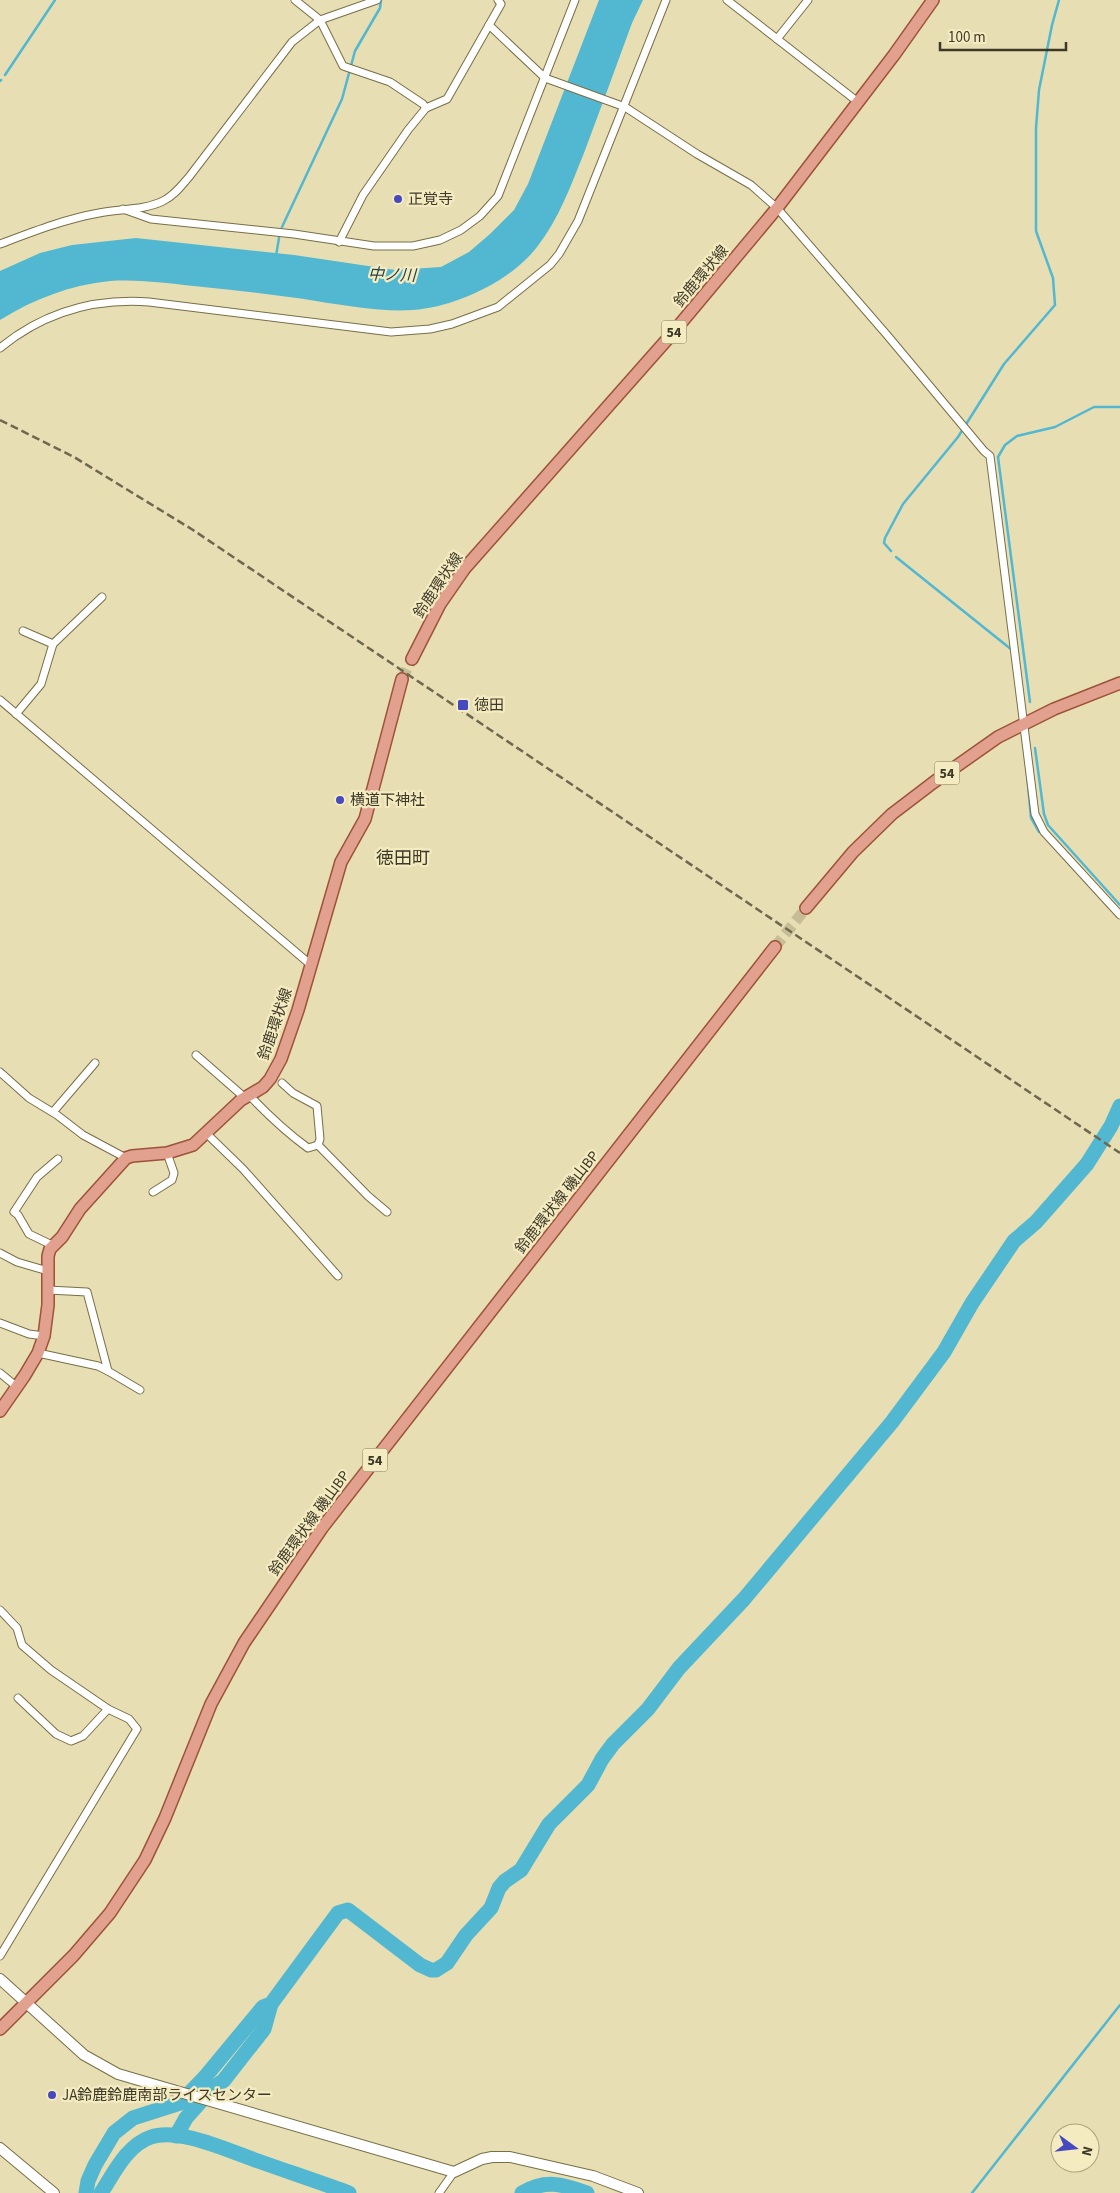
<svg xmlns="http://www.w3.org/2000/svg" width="1120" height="2193" font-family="'Source Sans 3','Noto Sans JP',sans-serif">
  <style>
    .water { fill: #52b7d0 }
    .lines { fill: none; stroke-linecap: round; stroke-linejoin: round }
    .stream { stroke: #52b7d0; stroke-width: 2.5 }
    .river { stroke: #52b7d0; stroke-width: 15 }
    .primary-tunnel { stroke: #c6bd97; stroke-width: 11; stroke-dasharray: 11 5.5; stroke-linecap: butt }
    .street-casing { stroke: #786e47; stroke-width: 9 }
    .secondary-casing { stroke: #786e47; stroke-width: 12 }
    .primary-casing { stroke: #9c5339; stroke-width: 14 }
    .street { stroke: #fff; stroke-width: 7 }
    .secondary { stroke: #fff; stroke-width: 10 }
    .primary { stroke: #e2a08e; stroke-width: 11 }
    .rail { stroke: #6d684f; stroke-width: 2.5; stroke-dasharray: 8 4; stroke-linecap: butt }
    .poi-dot { fill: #4749be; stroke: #f5ebc0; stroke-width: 2 }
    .labels { text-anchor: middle; stroke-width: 4.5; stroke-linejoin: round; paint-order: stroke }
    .shield { fill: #f5ebc0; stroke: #746e56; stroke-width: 1 }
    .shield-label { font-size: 14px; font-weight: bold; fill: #3d3928 }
    .poi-label { font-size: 15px; fill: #3d3928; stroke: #f5ebc0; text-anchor: start }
    .street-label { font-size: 15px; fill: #3d3928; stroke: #f5ebc0 }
    .water-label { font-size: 16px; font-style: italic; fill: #23424a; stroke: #f5ebc0 }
    .quarter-label { font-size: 18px; fill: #3d3928; stroke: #f5ebc0 }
  </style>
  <rect width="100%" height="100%" fill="#e8deb3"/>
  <path class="water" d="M599,0H643L632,23C616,67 600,110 584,153C571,185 559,219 537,247C511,281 456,307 413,310C381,312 348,306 316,301C279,295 241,291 203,287C173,284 141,279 110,281C70,285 34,299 0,320V271L40,253L72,245L136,238L294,255L395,270L441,267L469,252L490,234L514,210L528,184Z"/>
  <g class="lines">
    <g class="stream">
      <polyline points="5,75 55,0"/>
      <polyline points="0,81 1,80"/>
      <polyline points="282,227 342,99 355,51 380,8 381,0"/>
      <polyline points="276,256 279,238"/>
      <polyline points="891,551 884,543 885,538 903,504 958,437 1004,364 1055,305 1053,278 1036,231 1036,128 1039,90 1052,25 1059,0"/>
      <polyline points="896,557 1012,650"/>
      <polyline points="1030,702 998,457 1005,445 1017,436 1055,427 1094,407 1120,407"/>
      <polyline points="1035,748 1044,814 1048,825 1120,905"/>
      <polyline points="1027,774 1031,818 1039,832"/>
      <polyline points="972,2193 1120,2005"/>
    </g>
    <g class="river">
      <polyline points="176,2136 186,2118 211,2090 224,2080 264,2029 271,2004"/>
      <polyline points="86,2193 88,2181 95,2165 114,2133 133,2118 180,2103 205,2077 263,2007 271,2004 338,1913 348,1910 420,1965 431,1970 436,1970 447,1963 466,1935 491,1908 499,1888 505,1881 521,1870 549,1824 588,1785 602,1759 613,1744 648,1709 679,1668 744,1599 892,1422 944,1352 972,1303 1014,1241 1036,1222 1087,1164 1111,1126 1120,1106"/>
      <path d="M101,2193C114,2173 127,2145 151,2137C179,2127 231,2152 258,2161C289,2172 319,2182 349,2193"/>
      <path d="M522,2193C545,2179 563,2184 587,2193"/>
    </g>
    <g class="primary-tunnel">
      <polyline points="402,679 412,659"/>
      <polyline points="775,947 806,908"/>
    </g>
    <defs>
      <g id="street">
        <polyline points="295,0 320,20 343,66 390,82 423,104 426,108"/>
        <polyline points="727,0 858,102"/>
        <polyline points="489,25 545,78 625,107 697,154 751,185 777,208 887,335 984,451 990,456 1035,814 1044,832 1120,915"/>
        <polyline points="777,39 808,0"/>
        <polyline points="123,209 151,219 294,234 374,246 413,246 440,240 461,230 480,216 498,196 575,0"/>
        <polyline points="339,242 363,195 408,130 426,108 447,99 501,4 498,0"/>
        <path d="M0,244C32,232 65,219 99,213C120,209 145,210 163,201C174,196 181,186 189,177L292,42L320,20L377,0"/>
        <path d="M0,348C43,313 94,298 149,302L391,332L430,329L452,324L498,307L550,265L559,254L578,221L666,0"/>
        <polyline points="23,631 53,644"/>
        <polyline points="0,700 311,965"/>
        <polyline points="16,714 41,684 53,644 102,597"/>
        <polyline points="196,1055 244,1097"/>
        <polyline points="0,1072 29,1098 57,1115 83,1135 126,1158"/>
        <polyline points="282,1083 293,1093 317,1106 320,1139 318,1145"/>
        <path d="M249,1095C268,1115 286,1132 308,1148L318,1145L368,1196L387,1212"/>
        <polyline points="53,1112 95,1063"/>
        <polyline points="207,1134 243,1169 338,1276"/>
        <polyline points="153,1192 172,1180 174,1173 167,1153"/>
        <polyline points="54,1246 29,1234 18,1215 14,1212 37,1177 58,1159"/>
        <polyline points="0,1253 17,1262 48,1271"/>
        <polyline points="48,1290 87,1292 108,1371 140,1390"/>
        <polyline points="0,1323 29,1334 44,1336"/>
        <polyline points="38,1353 98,1366 108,1371"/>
        <polyline points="0,1373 17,1387"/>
        <polyline points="0,1610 17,1628 22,1645 51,1670 108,1709 129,1719 137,1729 0,1956"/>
        <polyline points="18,1698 56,1734 71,1741 83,1736 108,1709"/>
        <polyline points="439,2193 454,2172"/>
      </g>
      <g id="secondary">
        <polyline points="0,1979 84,2055 118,2074 454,2172 482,2159 492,2157 510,2157 593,2176 638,2193"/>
        <polyline points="0,2148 54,2193"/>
      </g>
      <g id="primary">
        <polyline points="412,659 440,604 465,568 671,335 777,208 894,55 933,0"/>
        <polyline points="806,908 853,852 892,814 934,782 998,737 1054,709 1120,683"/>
        <polyline points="0,1411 25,1375 38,1353 44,1336 48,1305 48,1256 50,1249 62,1237 80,1209 126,1158 132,1156 167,1153 193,1145 241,1100 263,1087 270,1079 281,1059 298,1010 341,862 365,819 402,679"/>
        <polyline points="0,2029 74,1955 110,1913 145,1860 165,1818 211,1704 244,1643 322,1528 775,947"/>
      </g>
    </defs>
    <use href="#street" class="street-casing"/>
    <use href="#secondary" class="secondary-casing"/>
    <use href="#primary" class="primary-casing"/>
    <use href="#street" class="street"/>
    <use href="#secondary" class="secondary"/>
    <use href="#primary" class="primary"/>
    <polyline class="rail" points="0,420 74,457 193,530 1120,1153"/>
  </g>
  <g class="poi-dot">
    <circle cx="398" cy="199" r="5"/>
    <rect x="457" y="699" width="12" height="12" rx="2.5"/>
    <circle cx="340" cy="800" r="5"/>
    <circle cx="52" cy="2095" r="5"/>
  </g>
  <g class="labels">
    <g class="shield">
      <rect x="661.5" y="320.5" width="25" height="23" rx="4"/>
      <rect x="934.5" y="761.5" width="25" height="23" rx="4"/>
      <rect x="362.5" y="1448.5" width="25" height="23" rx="4"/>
    </g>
    <g class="shield-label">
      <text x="674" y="337">54</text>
      <text x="947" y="778">54</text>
      <text x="375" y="1465">54</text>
    </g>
    <g class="poi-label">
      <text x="408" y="204">正覚寺</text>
      <text x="474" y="710">徳田</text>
      <text x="350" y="805">横道下神社</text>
      <text x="62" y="2100">JA鈴鹿鈴鹿南部ライスセンター</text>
    </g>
    <g class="street-label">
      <text transform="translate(701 276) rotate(-50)" y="5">鈴鹿環状線</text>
      <text transform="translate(438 585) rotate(-56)" y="5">鈴鹿環状線</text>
      <text transform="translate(275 1024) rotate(-71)" y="5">鈴鹿環状線</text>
      <text transform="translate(557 1202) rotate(-52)" y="5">鈴鹿環状線 磯山BP</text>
      <text transform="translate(309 1523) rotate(-54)" y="5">鈴鹿環状線 磯山BP</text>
    </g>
    <g class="water-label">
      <text transform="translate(392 274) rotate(2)" y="6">中ノ川</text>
    </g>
    <g class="quarter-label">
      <text x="403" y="864">徳田町</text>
    </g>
  </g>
  <g transform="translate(1075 2148) rotate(105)"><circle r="24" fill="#f5ebc0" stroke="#aba483"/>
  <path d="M0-4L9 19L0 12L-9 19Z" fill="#4749be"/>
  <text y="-8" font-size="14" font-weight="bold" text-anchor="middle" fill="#3d3928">N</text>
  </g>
  <path d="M940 42v8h126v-8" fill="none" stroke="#3d3928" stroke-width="2.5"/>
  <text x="948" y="42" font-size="15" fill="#3d3928" stroke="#f5ebc0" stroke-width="4" paint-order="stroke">100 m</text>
</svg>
